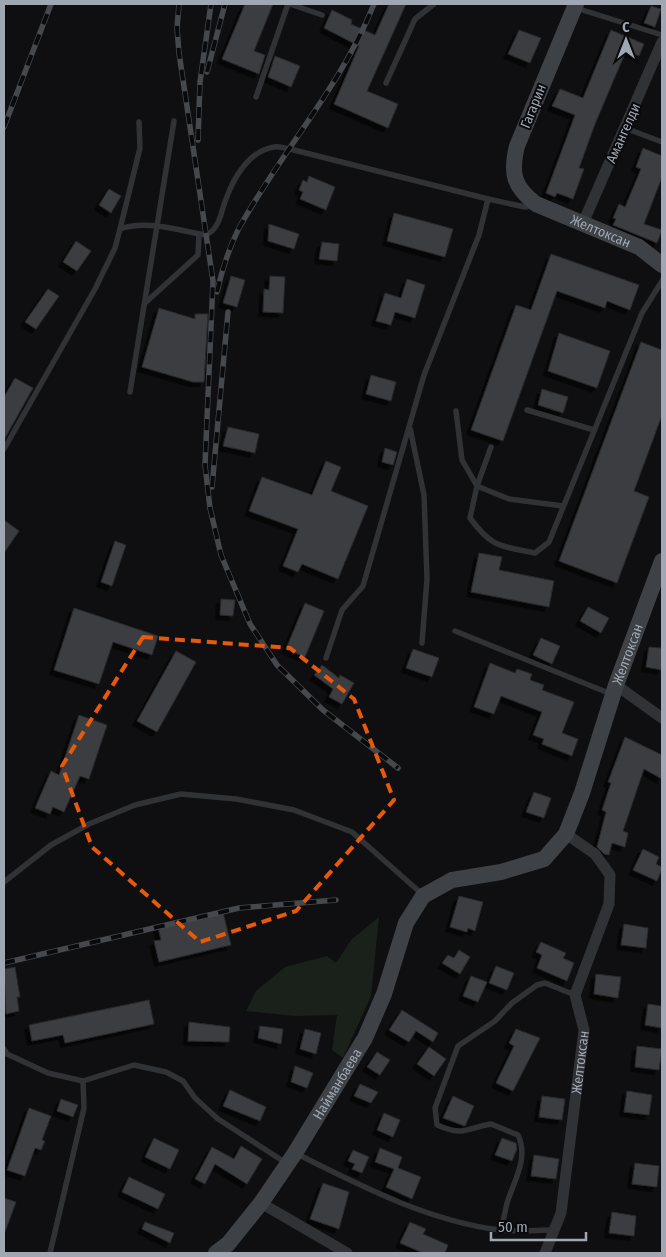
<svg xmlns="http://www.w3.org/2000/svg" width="666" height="1257" font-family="'Fira Sans Condensed',sans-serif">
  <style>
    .green { fill: #19211a }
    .building { fill: #3b3d41; stroke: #29292d; filter: url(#shadow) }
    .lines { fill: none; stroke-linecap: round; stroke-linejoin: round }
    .service { stroke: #303236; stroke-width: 5.5 }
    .minor { stroke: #303236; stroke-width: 11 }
    .secondary { stroke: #3e4146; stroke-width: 16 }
    .rail-casing { stroke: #45484d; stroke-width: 5.5 }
    .rail { stroke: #0a0a0c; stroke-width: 4; stroke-dasharray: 11; stroke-linecap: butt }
    .marked { fill: none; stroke: #e8590c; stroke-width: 4; stroke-dasharray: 10 6; stroke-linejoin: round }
    .labels { text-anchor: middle; stroke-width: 4; stroke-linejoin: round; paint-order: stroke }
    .street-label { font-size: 14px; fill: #9fa7b3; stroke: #0a0a0c }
  </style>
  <defs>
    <filter id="shadow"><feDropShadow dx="-4.5" dy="4.5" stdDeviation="0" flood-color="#0009"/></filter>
  </defs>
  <rect width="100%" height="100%" fill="#0f0f11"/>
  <polygon class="green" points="379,917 371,996 343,1058 332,1050 337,1015 295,1016 246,1011 256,991 285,967 327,956 336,963 351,940"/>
  <g class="building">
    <polygon points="245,4 273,4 254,51 265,55 259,74 222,59"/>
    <polygon points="389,4 406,4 367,91 398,104 388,128 334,104 359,46 324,28 332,10 352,20 351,24 375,35"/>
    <polygon points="651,6 661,9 655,27 644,23"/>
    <polygon points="519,30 541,38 530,63 508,54"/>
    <polygon points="611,30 644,44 639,56 626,51 595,124 579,168 584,169 573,199 557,193 555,197 546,193 575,115 552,106 560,89 583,98"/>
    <polygon points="275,56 300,66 291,87 268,77"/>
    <polygon points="643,148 662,156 662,177 644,224 662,230 657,243 613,225 616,219 613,218 619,204 625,207 641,169 636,167"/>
    <polygon points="309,176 335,187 326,210 300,199 303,192 299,190 303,180 307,182"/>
    <polygon points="109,189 121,196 111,213 99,205"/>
    <polygon points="394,213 453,229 445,257 387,241"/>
    <polygon points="269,224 299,234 294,249 268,241"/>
    <polygon points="76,241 91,251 77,271 63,262"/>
    <polygon points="322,242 339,244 337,261 319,259"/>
    <polygon points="551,254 639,285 630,310 607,301 605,308 557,291 503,441 471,430 516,305 531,310"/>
    <polygon points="231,276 245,280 237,307 223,303"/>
    <polygon points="270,276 285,277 283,313 263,312 264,289 269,290"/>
    <polygon points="407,279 425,285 415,318 395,312 391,325 376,321 385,293 401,298"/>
    <polygon points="48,289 59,296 36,329 25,322"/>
    <polygon points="159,308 195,319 195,314 208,314 204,382 193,382 142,367"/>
    <polygon points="559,333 610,351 597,388 548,371"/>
    <polygon points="641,342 662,350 662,415 634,491 649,497 617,583 559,561"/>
    <polygon points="371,375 396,382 391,401 366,394"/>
    <polygon points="15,378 33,388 4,440 4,397"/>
    <polygon points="542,389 568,397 563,413 538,405"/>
    <polygon points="228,427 259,434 255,453 223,446"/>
    <polygon points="385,448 397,452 393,465 382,462"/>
    <polygon points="326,461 341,467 331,491 368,506 338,579 302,564 298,572 283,566 298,529 249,511 262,477 312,495"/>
    <polygon points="4,520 19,531 4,553"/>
    <polygon points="115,541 126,545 112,586 101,582"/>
    <polygon points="479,553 502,557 499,570 554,581 549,607 471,592"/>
    <polygon points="221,599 235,600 233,616 220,615"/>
    <polygon points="305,603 324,611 305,657 286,649"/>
    <polygon points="588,607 609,618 601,633 580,621"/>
    <polygon points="74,608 158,636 152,655 113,642 99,684 54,670"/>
    <polygon points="541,638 560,646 552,664 533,655"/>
    <polygon points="649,647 662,648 662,670 646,667"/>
    <polygon points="413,649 439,658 432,677 406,668"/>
    <polygon points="176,651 196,662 157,732 137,721"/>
    <polygon points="490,663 515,673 517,669 532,674 530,680 544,685 542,690 574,702 562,733 578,739 572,756 542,744 544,739 533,735 542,712 501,696 494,714 474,707"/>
    <polygon points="322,665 339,678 340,675 354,683 342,704 329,697 333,689 314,675"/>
    <polygon points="79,715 107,725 89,779 80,776 64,812 53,807 50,814 35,808 51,771 59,775"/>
    <polygon points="625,737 662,755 662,779 644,769 623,831 628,833 625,847 612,843 609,855 604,854 597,847 606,812 602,810 611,783 608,782"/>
    <polygon points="534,792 551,798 544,818 526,812"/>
    <polygon points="643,849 659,857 656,864 662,867 662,869 657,881 633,870"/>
    <polygon points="459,896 483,902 475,931 468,928 467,932 450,927"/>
    <polygon points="223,912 231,945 159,962 154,941 161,940 158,927"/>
    <polygon points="624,924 648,928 646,948 621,945"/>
    <polygon points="541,942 566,953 563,958 574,963 567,981 537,968 542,955 536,952"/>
    <polygon points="459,950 470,957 460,974 442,963 448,955 454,958"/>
    <polygon points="496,966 514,973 507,990 489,983"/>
    <polygon points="15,967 20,997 17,997 19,1011 6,1014 4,969"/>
    <polygon points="596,974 621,977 618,998 594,994"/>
    <polygon points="471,976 487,982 478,1002 463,996"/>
    <polygon points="149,1000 154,1024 65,1043 63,1035 32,1041 29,1025"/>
    <polygon points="648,1004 662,1006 662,1028 645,1025"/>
    <polygon points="402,1010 438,1033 433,1042 416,1031 409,1042 389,1030"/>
    <polygon points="189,1022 230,1027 229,1042 188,1041"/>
    <polygon points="260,1026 283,1029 281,1044 258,1038"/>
    <polygon points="305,1029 321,1033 316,1054 300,1049"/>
    <polygon points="516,1029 540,1038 513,1091 496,1083 514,1046 509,1043"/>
    <polygon points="637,1046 662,1049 659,1070 635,1067"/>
    <polygon points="429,1047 446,1059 434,1076 417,1064"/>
    <polygon points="377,1052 390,1060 380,1075 367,1067"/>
    <polygon points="295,1066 313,1073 307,1088 291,1082"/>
    <polygon points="360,1084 378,1092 371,1103 354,1096"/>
    <polygon points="230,1090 266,1107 260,1121 223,1106"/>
    <polygon points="627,1091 652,1095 649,1115 624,1112"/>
    <polygon points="453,1096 474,1106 465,1126 443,1118"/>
    <polygon points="542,1096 565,1099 562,1120 539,1117"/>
    <polygon points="61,1099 78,1105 73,1117 57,1111"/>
    <polygon points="29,1108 51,1116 42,1140 45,1141 41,1150 35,1148 25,1176 7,1170"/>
    <polygon points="384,1113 400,1120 393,1137 377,1130"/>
    <polygon points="154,1138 179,1150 170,1169 145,1157"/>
    <polygon points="502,1138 516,1143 517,1149 512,1161 495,1155"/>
    <polygon points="241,1146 262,1159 247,1184 215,1164 205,1184 195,1179 212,1147 234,1159"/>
    <polygon points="380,1148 402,1157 398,1168 421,1177 412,1199 386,1187 394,1169 375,1162"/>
    <polygon points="353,1150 369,1157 362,1173 352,1169 355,1164 348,1161"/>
    <polygon points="534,1155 559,1159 556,1179 531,1176"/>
    <polygon points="635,1163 659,1166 657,1187 632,1184"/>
    <polygon points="129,1177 165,1194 158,1209 122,1192"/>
    <polygon points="323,1183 349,1192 339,1229 310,1219"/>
    <polygon points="4,1198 16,1202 5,1232 4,1231"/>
    <polygon points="612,1212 636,1216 634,1236 609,1233"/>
    <polygon points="145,1222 174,1233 170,1243 142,1229"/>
    <polygon points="410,1222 426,1229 423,1234 448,1245 445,1253 423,1253 400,1243"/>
  </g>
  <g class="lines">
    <g class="service">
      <polyline points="290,4 322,15"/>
      <polyline points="576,8 662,35"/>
      <polyline points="386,83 415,19 434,4"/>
      <polyline points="256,97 288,4"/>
      <polyline points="625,128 662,142"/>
      <polyline points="120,229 140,148 139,122"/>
      <polyline points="145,303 198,255 199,234"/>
      <polyline points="130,392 174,121"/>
      <polyline points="527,410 594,430"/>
      <polyline points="456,411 462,460 477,486 509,499 563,506"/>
      <polyline points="410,428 424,495 427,579 422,643"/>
      <path d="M491,447L477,486L470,518C492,548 500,546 535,553L549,542L642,313L662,281"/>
      <path d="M4,449L95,289L115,248L120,229C145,219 181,231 206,235C220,229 221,211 226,199C234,177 249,151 274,147C278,146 285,148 290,149L488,199"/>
      <polyline points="455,631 611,694"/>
      <polyline points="326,658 342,610 363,586 424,375 479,235 488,199 525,207 534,205"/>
      <polyline points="4,882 51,845 89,824 135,805 181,794 236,799 294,810 352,832 422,894"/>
      <polyline points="4,1049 7,1054 48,1073 83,1081 134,1065 166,1072 183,1081 195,1098 218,1119 286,1163"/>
      <path d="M297,1154C361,1186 428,1221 500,1230C517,1232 536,1230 554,1230"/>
      <path d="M501,1230C503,1221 505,1212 507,1203C514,1181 529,1158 518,1135L491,1124C465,1128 465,1137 437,1125L435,1108L458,1046L495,1021L512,1003L537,985L545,983L575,995"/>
      <polyline points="50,1253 84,1108 83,1081"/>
    </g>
    <g class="minor">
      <polyline points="583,223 662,42"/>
      <polyline points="616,685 662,718"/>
      <polyline points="261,1203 347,1253"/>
      <path id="s1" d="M545,1253L561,1213L584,1030L575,995L609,904L610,875L595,854L566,834"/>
    </g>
    <g class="secondary">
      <path id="s2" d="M576,4L517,146C510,174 514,187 536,204L639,247L662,265"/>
      <path id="s3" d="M216,1253L228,1244L261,1203L295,1153L365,1038L384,994L406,923L423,896L452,880L501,872L544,859L566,834L582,793L616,685L662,561"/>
    </g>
    <defs>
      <g id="rail">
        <polyline points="179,4 177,28 179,53 213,281 205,465 210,508 221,555 250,624 277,665 323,710 398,768"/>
        <polyline points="207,72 225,4"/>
        <polyline points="4,127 51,4"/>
        <polyline points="198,140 200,82 211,4"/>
        <path d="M217,292C222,270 229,248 239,228C281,152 342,85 374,4"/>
        <polyline points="212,487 228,312"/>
        <polyline points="4,963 239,908 336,900"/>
      </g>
    </defs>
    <use href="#rail" class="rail-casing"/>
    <use href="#rail" class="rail"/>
  </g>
  <path class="marked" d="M143,637L290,648L354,699L394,800L296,911L200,942L92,847L62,766Z"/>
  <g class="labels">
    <g class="street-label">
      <text transform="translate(533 106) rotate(-68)" y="5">Гагарин</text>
      <text transform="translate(623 133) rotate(-66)" y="5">Амангелди</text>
      <text dy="5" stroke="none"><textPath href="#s2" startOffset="290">Желтоксан</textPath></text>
      <text dy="5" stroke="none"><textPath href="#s3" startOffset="768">Желтоксан</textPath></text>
      <text dy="5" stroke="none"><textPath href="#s1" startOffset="195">Желтоксан</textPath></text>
      <text dy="5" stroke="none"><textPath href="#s3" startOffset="209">Найманбаева</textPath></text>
    </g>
  </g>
  <rect width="666" height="1257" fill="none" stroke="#9fa7b3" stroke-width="10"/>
  <g transform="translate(626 40)" stroke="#0a0a0c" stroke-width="4" paint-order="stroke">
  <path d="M0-4L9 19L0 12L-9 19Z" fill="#9fa7b3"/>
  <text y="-8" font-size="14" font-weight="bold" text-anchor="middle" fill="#9fa7b3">С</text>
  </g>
  <path d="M491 1232v8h95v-8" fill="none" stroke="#9fa7b3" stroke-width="2.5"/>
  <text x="498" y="1232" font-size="15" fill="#9fa7b3" stroke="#0a0a0c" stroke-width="4" paint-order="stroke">50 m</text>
</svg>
